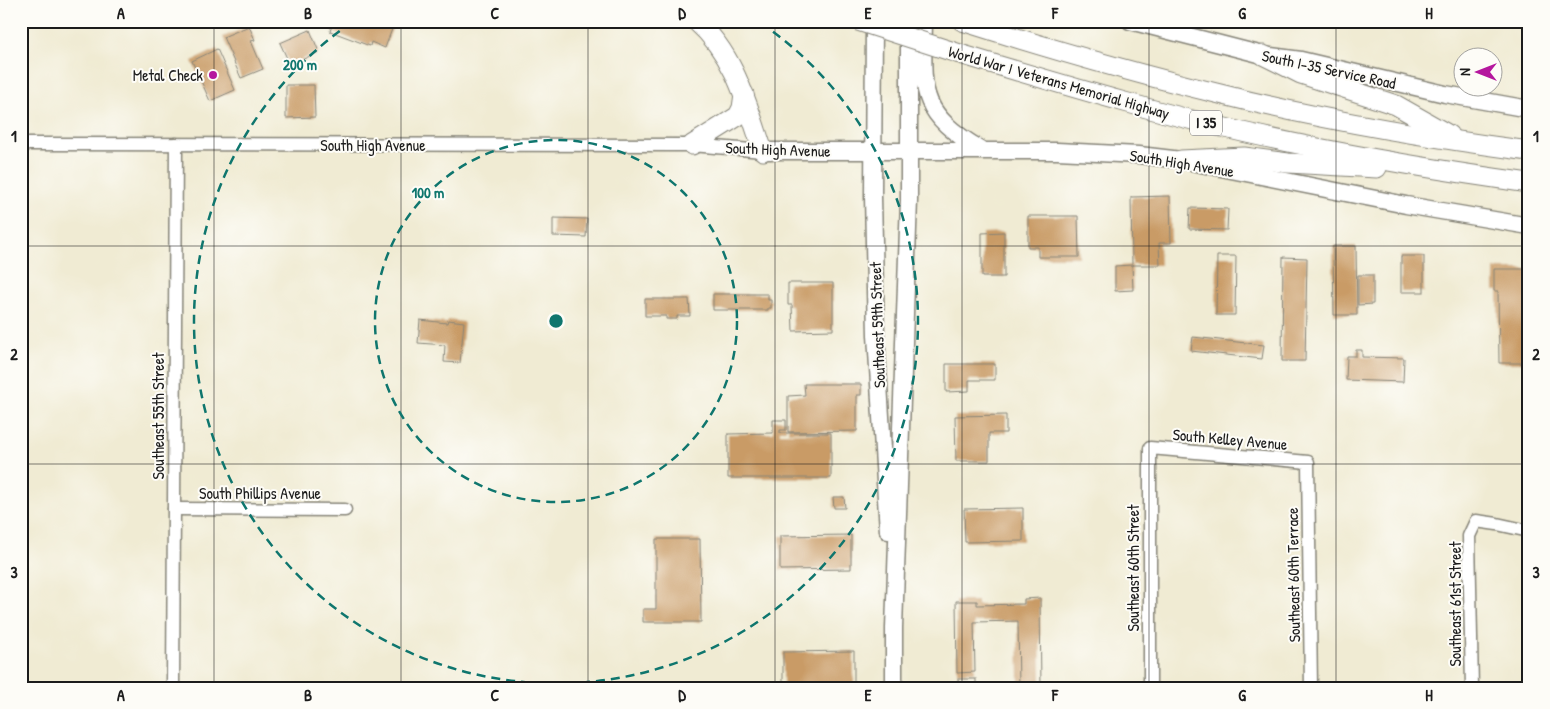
<svg xmlns="http://www.w3.org/2000/svg" width="1550" height="709" font-family="'Patrick Hand',sans-serif">
  <style>
    .building { fill: #c99b66 }
    .lines { fill: none; stroke-linecap: round; stroke-linejoin: round }
    .minor-casing { stroke: #868478; stroke-width: 15 }
    .major-casing { stroke: #868478; stroke-width: 19 }
    .highway-casing { stroke: #868478; stroke-width: 21 }
    .minor { stroke: #fff; stroke-width: 12 }
    .major { stroke: #fff; stroke-width: 16 }
    .highway { stroke: #fff; stroke-width: 19 }
    .highway-bridge-casing { stroke: #868478; stroke-width: 21; stroke-linecap: butt }
    .highway-bridge { stroke: #fff; stroke-width: 19 }
    .grid { fill: none; stroke: #1c1c1c; stroke-width: 1; stroke-opacity: 0.55 }
    .ring { fill: none; stroke: #0f766e; stroke-width: 2.5; stroke-dasharray: 9 6 }
    .poi-dot { fill: #b5179e; stroke: #fdfcf7; stroke-width: 2 }
    .labels { text-anchor: middle; stroke-width: 4; stroke-linejoin: round; paint-order: stroke }
    .shield { fill: #fdfcf7; stroke: #605f5e; stroke-width: 1 }
    .shield-label { font-size: 15px; font-weight: bold; fill: #1c1c1c }
    .street-label { font-size: 16px; fill: #1c1c1c; stroke: #fdfcf7 }
    .poi-label { font-size: 16px; fill: #1c1c1c; stroke: #fdfcf7; text-anchor: end }
    .centre { fill: #0f766e; stroke: #fdfcf7; stroke-width: 2.5 }
    .ring-label { font-size: 15px; text-anchor: middle; font-weight: bold; fill: #0f766e; stroke: #fdfcf7; stroke-width: 4; stroke-linejoin: round; paint-order: stroke }
    .neatline { fill: none; stroke: #1c1c1c; stroke-width: 2 }
    .grid-label { font-size: 16px; text-anchor: middle; font-weight: bold; fill: #1c1c1c }
  </style>
  <rect width="100%" height="100%" fill="#fdfcf7"/>
  <filter id="ink" filterUnits="userSpaceOnUse"><feTurbulence type="fractalNoise" baseFrequency=".02" numOctaves="2"/><feDisplacementMap in="SourceGraphic" scale="10" xChannelSelector="R" yChannelSelector="G"/><feConvolveMatrix kernelMatrix="1 2 1 2 8 2 1 2 1" color-interpolation-filters="sRGB"/></filter>
  <filter id="wash" filterUnits="userSpaceOnUse"><feTurbulence type="fractalNoise" baseFrequency=".0096" numOctaves="4" result="noise"/><feDisplacementMap in="SourceGraphic" scale="20" xChannelSelector="R" yChannelSelector="G"/><feGaussianBlur stdDeviation="1.12" result="paint"/><feColorMatrix in="noise" values="0 0 0 0 0 0 0 0 0 0 0 0 0 0 0 0 0 1.4 0 .05"/><feComposite in="paint" operator="in"/></filter>
  <g filter="url(#wash)">
    <rect width="100%" height="100%" fill="#f0ebd3"/>
    <g id="blocks">
      <g class="building">
        <polygon points="321,21 395,21 385,48 371,42 370,46 330,31 332,26"/>
        <polygon points="249,26 255,40 251,41 263,69 241,78 223,37"/>
        <polygon points="310,30 319,52 290,65 280,43"/>
        <polygon points="217,49 235,90 210,101 192,61"/>
        <polygon points="286,85 314,85 315,117 286,118"/>
        <polygon points="1170,196 1171,243 1159,243 1160,265 1132,265 1131,197"/>
        <polygon points="1190,208 1228,209 1227,230 1189,229"/>
        <polygon points="1028,216 1078,216 1079,257 1038,257 1038,247 1028,247"/>
        <polygon points="553,218 587,219 586,237 553,236"/>
        <polygon points="1004,232 1004,277 982,277 982,233"/>
        <polygon points="1333,246 1356,246 1357,315 1334,315"/>
        <polygon points="1217,256 1236,256 1235,315 1216,315"/>
        <rect x="1401" y="256" width="23" height="36"/>
        <polygon points="1283,257 1307,258 1305,361 1282,361"/>
        <polygon points="1132,265 1133,290 1115,291 1115,266"/>
        <polygon points="1494,269 1528,269 1528,363 1499,363 1498,291 1494,291"/>
        <polygon points="1358,275 1373,275 1373,304 1358,305"/>
        <polygon points="788,283 833,283 833,330 793,331 792,305 788,305"/>
        <polygon points="713,294 768,294 768,300 771,300 771,308 768,308 768,310 713,310"/>
        <polygon points="645,299 689,299 690,316 677,316 677,319 666,319 666,316 645,316"/>
        <polygon points="420,320 447,323 448,320 464,322 460,363 444,362 445,345 418,343"/>
        <polygon points="1193,337 1264,345 1262,359 1191,351"/>
        <polygon points="1356,350 1362,350 1362,357 1404,358 1403,382 1346,380 1347,356 1356,356"/>
        <polygon points="946,364 995,364 995,380 969,380 969,391 946,392"/>
        <polygon points="804,384 861,384 861,395 857,395 857,431 788,432 788,396 805,395"/>
        <polygon points="1006,415 1006,433 989,433 989,461 956,461 955,416"/>
        <polygon points="773,420 786,420 786,430 780,430 780,433 831,433 831,478 728,478 728,434 773,433"/>
        <polygon points="833,497 844,497 845,508 834,508"/>
        <polygon points="1023,508 1023,541 965,542 964,509"/>
        <polygon points="851,535 851,569 780,570 780,536"/>
        <polygon points="656,539 700,539 701,622 643,622 643,609 656,609"/>
        <polygon points="1040,598 1041,688 1019,688 1018,621 974,622 975,672 957,673 956,601 977,601 977,605 1024,604 1024,599"/>
        <polygon points="854,651 854,686 783,686 783,652"/>
        <rect x="958" y="679" width="18" height="9"/>
      </g>
    </g>
  </g>
  <g filter="url(#ink)">
    <use href="#blocks" fill-opacity="0" stroke="#868478" stroke-width="1"/>
    <g class="lines">
      <defs>
        <g id="minor">
          <polyline points="21,144 692,145 763,151"/>
          <polyline points="174,509 345,510"/>
          <polyline points="173,688 176,144"/>
          <polyline points="1150,688 1150,448 1308,462 1311,688"/>
          <polyline points="1472,688 1469,536 1476,521 1497,524 1529,531"/>
        </g>
        <g id="major">
          <polyline points="874,21 873,196 876,335 888,531"/>
          <path d="M924,21C923,89 916,111 980,149"/>
          <polyline points="1130,21 1263,55 1301,60 1445,94 1529,109"/>
          <polyline points="763,151 1057,151 1139,155 1181,160 1406,205 1529,226"/>
          <polyline points="894,688 894,628 909,200 909,21"/>
        </g>
        <g id="highway">
          <path d="M696,21C735,55 747,104 763,151"/>
          <path d="M962,21C1047,48 1133,73 1220,94C1321,120 1425,137 1529,151"/>
          <path d="M960,54C1070,87 1180,120 1293,143C1371,159 1450,172 1529,183"/>
          <polyline points="1263,55 1301,74 1396,105 1449,135"/>
          <polyline points="692,145 738,116 742,108 744,94"/>
          <polyline points="1181,160 1244,157 1288,163 1377,168"/>
        </g>
      </defs>
      <use href="#minor" class="minor-casing"/>
      <use href="#major" class="major-casing"/>
      <use href="#highway" class="highway-casing"/>
      <use href="#minor" class="minor"/>
      <use href="#major" class="major"/>
      <use href="#highway" class="highway"/>
      <defs>
        <polyline id="highway-bridge" points="858,21 960,54"/>
      </defs>
      <use href="#highway-bridge" class="highway-bridge-casing"/>
      <use href="#highway-bridge" class="highway-bridge"/>
    </g>
  </g>
  <path class="grid" d="M214,21V688M401,21V688M588,21V688M775,21V688M962,21V688M1149,21V688M1336,21V688M21,246H1529M21,464H1529"/>
  <g class="ring">
    <circle cx="556" cy="321" r="181"/>
    <path d="M761 23A362 362 0 1 1 351 23"/>
  </g>
  <circle class="poi-dot" cx="213" cy="75" r="5"/>
  <g class="labels">
    <rect class="shield" x="1190" y="110.5" width="32" height="25" rx="4"/>
    <g class="shield-label">
      <text x="1206" y="128">I 35</text>
    </g>
    <g class="street-label">
      <text transform="translate(1329 69) rotate(12)" y="6">South I-35 Service Road</text>
      <text transform="translate(1059 82) rotate(16)" y="6">World War I Veterans Memorial Highway</text>
      <text x="373" y="151">South High Avenue</text>
      <text transform="translate(778 149) rotate(2)" y="6">South High Avenue</text>
      <text transform="translate(1182 163) rotate(9)" y="6">South High Avenue</text>
      <text transform="translate(877 325) rotate(-92)" y="6">Southeast 59th Street</text>
      <text transform="translate(158 416) rotate(-90)" y="6">Southeast 55th Street</text>
      <text transform="translate(1230 439) rotate(5)" y="6">South Kelley Avenue</text>
      <text x="260" y="499">South Phillips Avenue</text>
      <text transform="translate(1133 568) rotate(-90)" y="6">Southeast 60th Street</text>
      <text transform="translate(1293 575) rotate(-91)" y="6">Southeast 60th Terrace</text>
      <text transform="translate(1455 604) rotate(-90)" y="6">Southeast 61st Street</text>
    </g>
    <g class="poi-label">
      <text x="203" y="81">Metal Check</text>
    </g>
  </g>
  <circle cx="556" cy="321" r="8" class="centre"/>
  <g class="ring-label">
    <text x="300" y="70">200 m</text>
    <text x="428" y="198">100 m</text>
  </g>
  <rect width="1550" height="709" fill="none" stroke="#fdfcf7" stroke-width="55"/>
  <g transform="translate(1478 72) rotate(270)"><circle r="24" fill="#fdfcf7" stroke="#a3a29f"/>
  <path d="M0-4L9 19L0 12L-9 19Z" fill="#b5179e"/>
  <text y="-8" font-size="14" font-weight="bold" text-anchor="middle" fill="#1c1c1c">N</text>
  </g>
  <rect x="28" y="28" width="1494" height="654" class="neatline"/>
  <g class="grid-label">
    <text x="121" y="19">A</text>
    <text x="308" y="19">B</text>
    <text x="495" y="19">C</text>
    <text x="682" y="19">D</text>
    <text x="868" y="19">E</text>
    <text x="1055" y="19">F</text>
    <text x="1242" y="19">G</text>
    <text x="1429" y="19">H</text>
    <text x="14" y="142">1</text>
    <text x="1536" y="142">1</text>
    <text x="14" y="360">2</text>
    <text x="1536" y="360">2</text>
    <text x="14" y="578">3</text>
    <text x="1536" y="578">3</text>
    <text x="121" y="701">A</text>
    <text x="308" y="701">B</text>
    <text x="495" y="701">C</text>
    <text x="682" y="701">D</text>
    <text x="868" y="701">E</text>
    <text x="1055" y="701">F</text>
    <text x="1242" y="701">G</text>
    <text x="1429" y="701">H</text>
  </g>
</svg>
